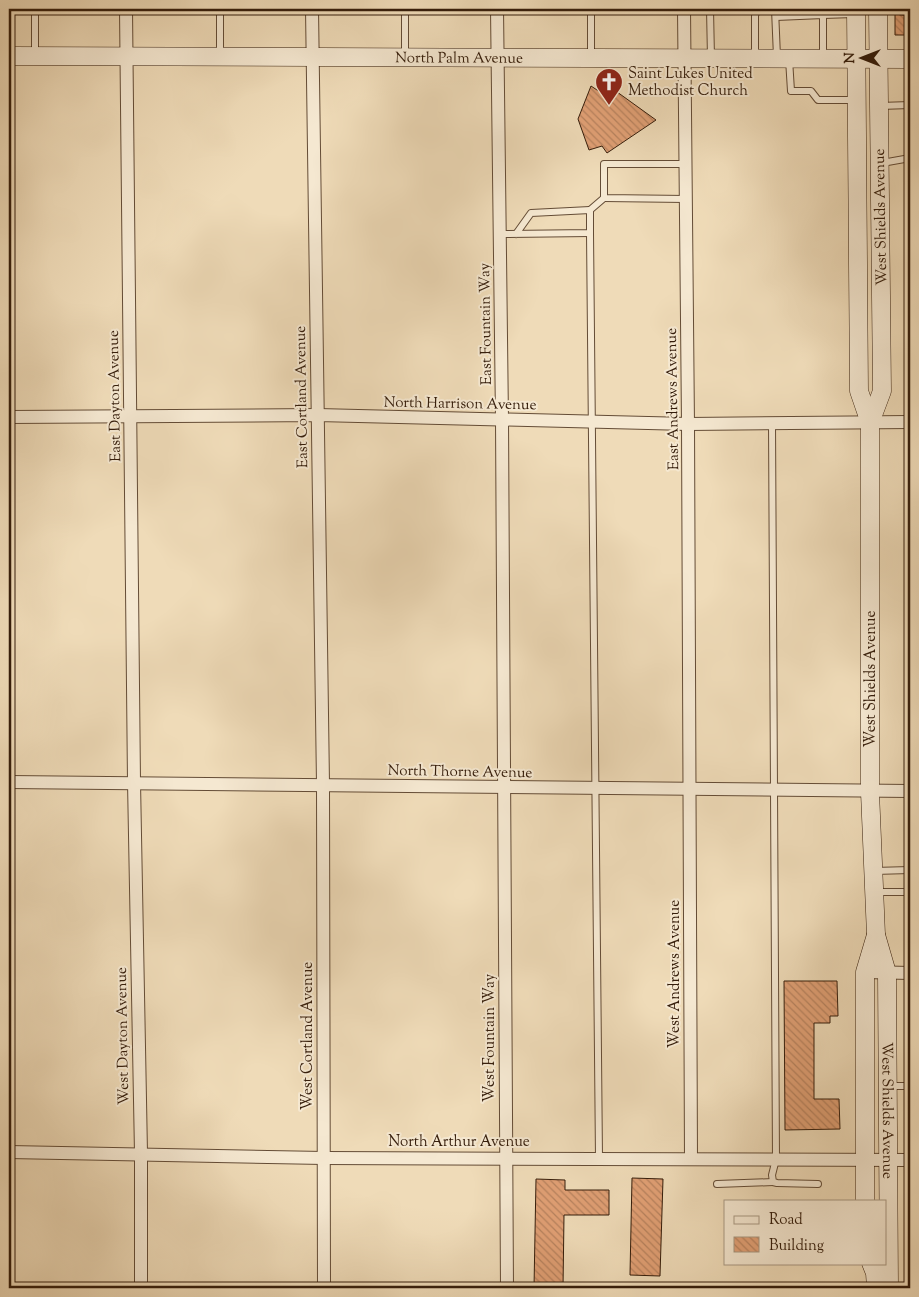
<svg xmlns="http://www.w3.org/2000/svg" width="919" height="1297" font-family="'Sorts Mill Goudy',serif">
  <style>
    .building { fill: url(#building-back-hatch); stroke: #351d0b }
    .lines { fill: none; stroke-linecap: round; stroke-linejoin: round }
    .lane-casing { stroke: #644c36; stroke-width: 8 }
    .street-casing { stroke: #644c36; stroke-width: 14 }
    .secondary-casing { stroke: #351d0b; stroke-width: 19 }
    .lane { stroke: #f5e8d1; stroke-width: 6 }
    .street { stroke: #f5e8d1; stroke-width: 12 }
    .secondary { stroke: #f5e8d1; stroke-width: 18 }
    .labels { text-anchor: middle; stroke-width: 4; stroke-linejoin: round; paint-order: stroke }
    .street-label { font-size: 15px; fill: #351d0b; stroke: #f5e8d1 }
    .poi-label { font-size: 15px; fill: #351d0b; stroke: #f5e8d1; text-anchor: start }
  </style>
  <defs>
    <pattern id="building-back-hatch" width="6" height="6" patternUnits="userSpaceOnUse" patternTransform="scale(1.25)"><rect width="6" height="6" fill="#e1a075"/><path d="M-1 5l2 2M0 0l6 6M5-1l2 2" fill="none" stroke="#b7825e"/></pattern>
  </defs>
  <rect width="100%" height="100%" fill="#efdbb8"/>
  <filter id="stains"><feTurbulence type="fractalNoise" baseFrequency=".004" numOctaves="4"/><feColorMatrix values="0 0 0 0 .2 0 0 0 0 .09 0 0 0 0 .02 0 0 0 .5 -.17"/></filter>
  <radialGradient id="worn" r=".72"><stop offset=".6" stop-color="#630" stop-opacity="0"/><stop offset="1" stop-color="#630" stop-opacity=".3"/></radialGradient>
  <g class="building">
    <polygon points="895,14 910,16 910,35 895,35"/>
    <polygon points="606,84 656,120 607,153 602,146 589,150 578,119 591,86 600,92"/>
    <polygon points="784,981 837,981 838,1016 830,1016 830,1023 814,1023 814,1099 839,1099 840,1129 785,1130"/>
    <polygon points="632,1178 663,1179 660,1276 630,1275"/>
    <polygon points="536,1179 565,1180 565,1190 609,1190 609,1215 564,1215 563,1288 534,1288"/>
  </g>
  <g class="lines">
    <defs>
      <g id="lane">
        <polyline points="220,9 220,55"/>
        <polyline points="405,9 405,55"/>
        <polyline points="591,9 591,57"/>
        <polyline points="710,9 711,58"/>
        <polyline points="775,9 777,57"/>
        <polyline points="823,15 854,14"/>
        <polyline points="776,17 823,15 823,58"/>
        <polyline points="35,55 35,9"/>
        <polyline points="755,58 755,16 757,9"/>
        <polyline points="789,59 791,91 811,91 818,100 856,100"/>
        <polyline points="880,106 910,105"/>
        <polyline points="882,163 910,158"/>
        <polyline points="685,164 604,164 604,198 686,199"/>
        <polyline points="590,210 604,198"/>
        <polyline points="590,233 599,1158"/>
        <polyline points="500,234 590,233 590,210 531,213 516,234"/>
        <polyline points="772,423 776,1159 772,1175 773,1182 777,1183 818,1184"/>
        <polyline points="874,871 910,870"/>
        <polyline points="877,892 910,892"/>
        <polyline points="889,1086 910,1086"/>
        <polyline points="717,1184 773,1182"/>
      </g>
      <g id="street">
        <polyline points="126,9 134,782 141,1153 141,1288"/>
        <polyline points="312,9 323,784 324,1288"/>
        <polyline points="497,9 502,420 507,1288"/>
        <polyline points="684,9 688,424 691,1159"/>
        <polyline points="9,417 318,415 688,424 910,422"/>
        <polyline points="9,782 910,791"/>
        <polyline points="865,972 910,973"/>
        <polyline points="9,1152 324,1158 910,1160"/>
      </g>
      <g id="secondary">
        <path id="s1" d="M856,9L859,391L870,423V792L876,935L887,973L889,1288"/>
        <path id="s2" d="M9,56L910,59"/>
        <polyline points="870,423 882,391 878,9"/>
        <polyline points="865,1201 865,972 876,935"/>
        <polyline points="871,1263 875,1273 876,1288"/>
      </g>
    </defs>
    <use href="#lane" class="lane-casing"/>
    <use href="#street" class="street-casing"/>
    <use href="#secondary" class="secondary-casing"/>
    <use href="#lane" class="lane"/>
    <use href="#street" class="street"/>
    <use href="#secondary" class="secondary"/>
  </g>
  <defs>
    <symbol id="church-pin" viewBox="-11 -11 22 30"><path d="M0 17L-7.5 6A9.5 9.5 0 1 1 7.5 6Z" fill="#8f2418" stroke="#f5e8d1"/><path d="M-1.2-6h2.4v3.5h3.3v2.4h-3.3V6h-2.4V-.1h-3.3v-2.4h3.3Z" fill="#fff"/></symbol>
  </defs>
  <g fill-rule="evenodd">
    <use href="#church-pin" x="593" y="66" width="32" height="43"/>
  </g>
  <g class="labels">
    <g class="street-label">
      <text dy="5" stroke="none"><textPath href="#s2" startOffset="450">North Palm Avenue</textPath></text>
      <text transform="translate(880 217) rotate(-91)" y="5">West Shields Avenue</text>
      <text transform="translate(485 324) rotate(-91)" y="5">East Fountain Way</text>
      <text transform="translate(114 396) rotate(-91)" y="5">East Dayton Avenue</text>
      <text transform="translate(301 397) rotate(-91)" y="5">East Cortland Avenue</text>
      <text transform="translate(672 399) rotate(-91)" y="5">East Andrews Avenue</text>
      <text transform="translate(460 403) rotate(1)" y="5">North Harrison Avenue</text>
      <text transform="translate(870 679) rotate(-90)" y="5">West Shields Avenue</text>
      <text transform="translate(460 771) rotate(1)" y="5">North Thorne Avenue</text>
      <text transform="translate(674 974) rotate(-90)" y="5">West Andrews Avenue</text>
      <text transform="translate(122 1036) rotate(-91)" y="5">West Dayton Avenue</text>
      <text transform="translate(307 1036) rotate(-90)" y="5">West Cortland Avenue</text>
      <text transform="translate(489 1038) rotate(-90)" y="5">West Fountain Way</text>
      <text dy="5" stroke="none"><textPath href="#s1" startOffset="1105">West Shields Avenue</textPath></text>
      <text x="459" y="1146">North Arthur Avenue</text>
    </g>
    <g class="poi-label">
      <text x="628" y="78">Saint Lukes United<tspan x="628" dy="17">Methodist Church</tspan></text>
    </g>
  </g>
  <rect width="919" height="1297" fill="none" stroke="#efdbb8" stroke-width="30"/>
  <rect x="10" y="10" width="899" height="1277" fill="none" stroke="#351d0b" stroke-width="2.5"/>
  <rect x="15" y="15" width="889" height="1267" fill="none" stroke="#351d0b"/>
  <rect x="724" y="1200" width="162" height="65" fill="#f5e8d1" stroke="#a89782"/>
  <rect x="734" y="1216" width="25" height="8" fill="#f5e8d1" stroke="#a89782"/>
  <text x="769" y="1224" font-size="15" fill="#351d0b">Road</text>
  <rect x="734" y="1237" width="25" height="15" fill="url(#building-back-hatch)" stroke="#a89782"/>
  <text x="769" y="1250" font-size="15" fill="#351d0b">Building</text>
  <g transform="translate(862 58) rotate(270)" stroke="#f5e8d1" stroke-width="4" paint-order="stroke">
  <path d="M0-4L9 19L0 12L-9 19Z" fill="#351d0b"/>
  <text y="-8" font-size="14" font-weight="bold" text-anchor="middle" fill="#351d0b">N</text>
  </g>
  <rect width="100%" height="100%" filter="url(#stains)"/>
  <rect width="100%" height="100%" fill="url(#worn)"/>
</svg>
